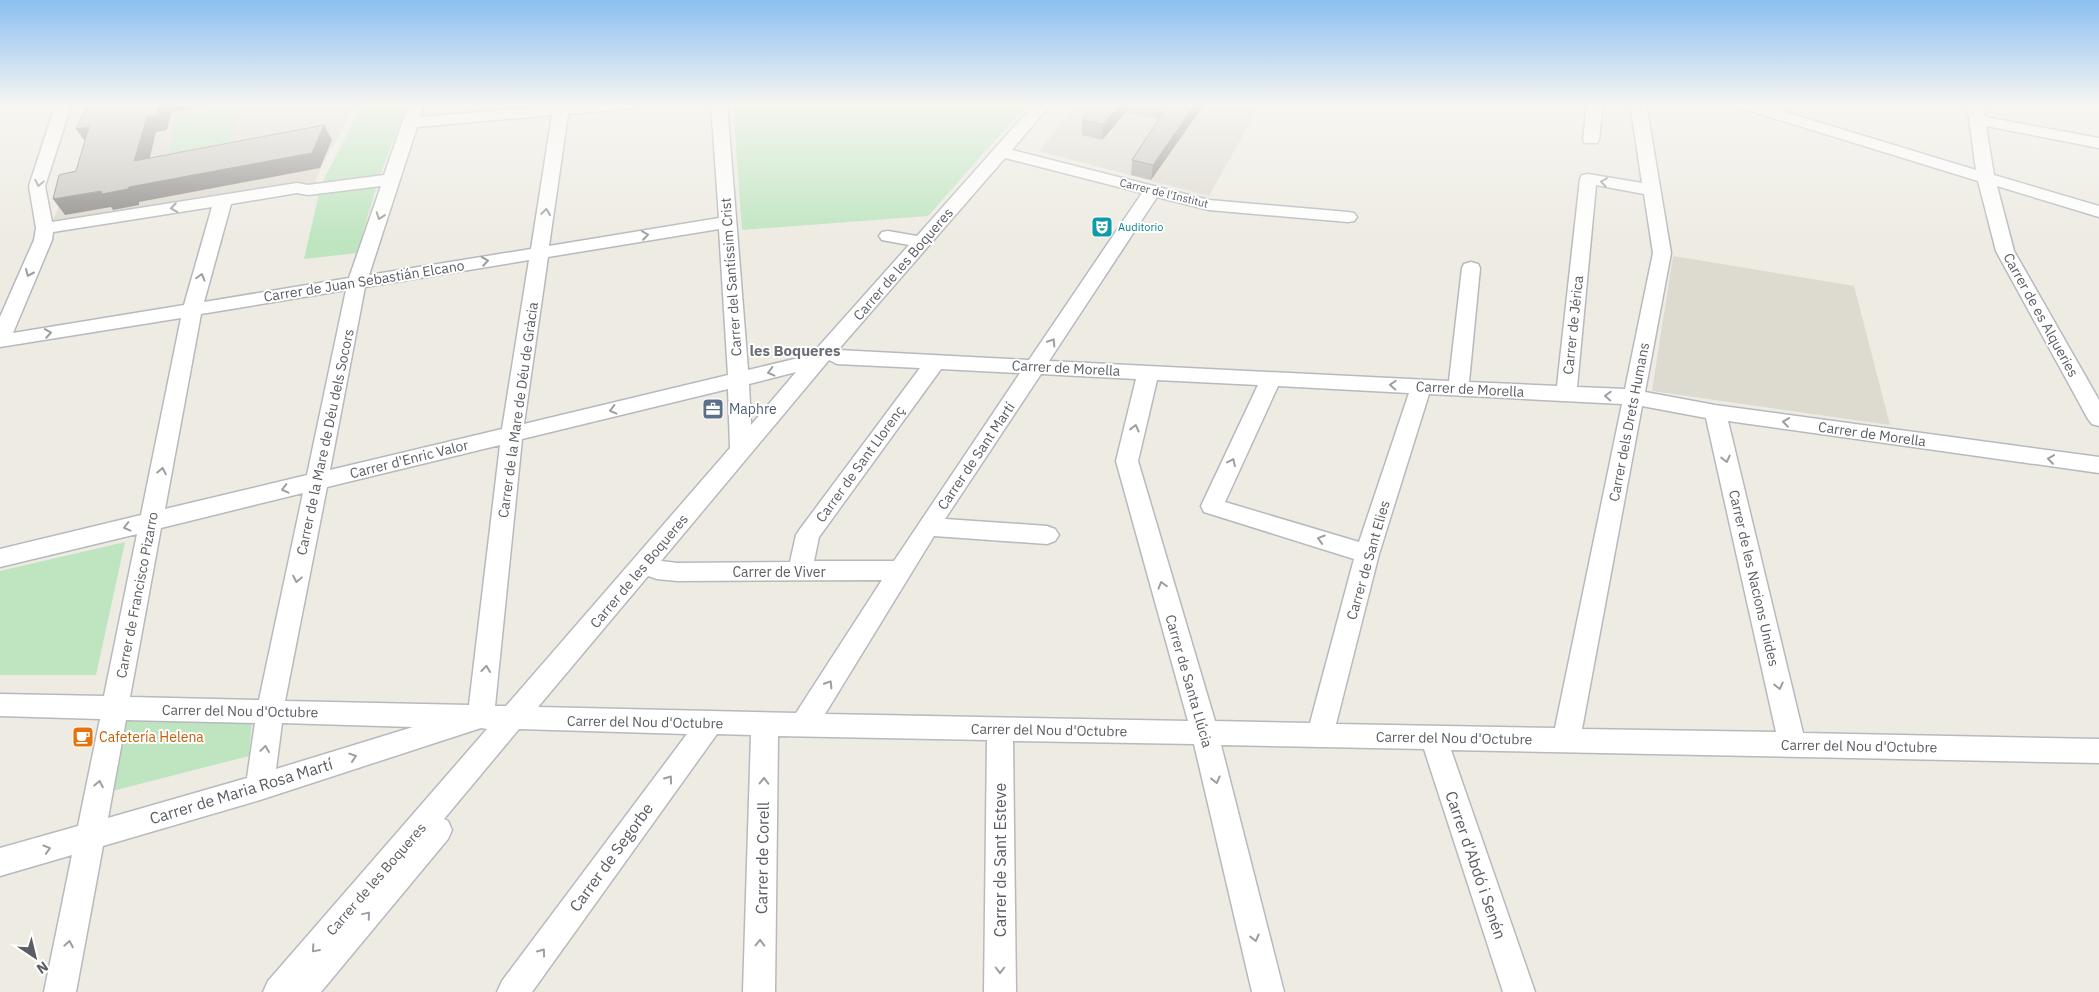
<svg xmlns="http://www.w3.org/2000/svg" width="2099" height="992" font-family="'IBM Plex Sans',sans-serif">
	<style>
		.education { fill: #dddad0 }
		.green { fill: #bee5c0 }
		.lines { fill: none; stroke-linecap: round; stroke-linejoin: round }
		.minor-casing { stroke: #b7b9be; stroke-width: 3 }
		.minor { fill: #fff; fill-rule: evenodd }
		.wall { fill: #aca9a4 }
		.shaded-wall { fill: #8c8a86 }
		.building { fill: #c8c5bf; stroke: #8c8a86 }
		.oneway { stroke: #9c9ea1 }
		.labels { text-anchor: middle; stroke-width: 4; stroke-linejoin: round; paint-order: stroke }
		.far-street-label { font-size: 11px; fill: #5a5d63; stroke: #fff }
		.far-culture-label { font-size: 11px; fill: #0d838f; stroke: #fff; text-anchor: start }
		.street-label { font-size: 14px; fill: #5a5d63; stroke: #fff }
		.service-label { font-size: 14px; fill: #4e5e75; stroke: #fff; text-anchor: start }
		.food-label { font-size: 14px; fill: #c56008; stroke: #fff; text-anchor: start }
		.neighbourhood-label { font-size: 15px; font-weight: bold; fill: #6b6f75; stroke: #fff }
		.near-street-label { font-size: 16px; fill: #5a5d63; stroke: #fff }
	</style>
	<rect width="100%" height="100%" fill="#edebe2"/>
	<!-- education -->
	<g class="education">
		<path d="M 102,103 L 358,103 L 322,165 L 312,190 L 48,231 L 97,122 Z"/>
		<path d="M 1078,103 L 1261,103 L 1209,196 L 1039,151 Z"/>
		<path d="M 1673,256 L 1854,286 L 1890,425 L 1652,391 Z"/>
	</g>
	<!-- green -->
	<g class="green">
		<path d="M 363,103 L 407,103 L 378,181 L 357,253 L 304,259 L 321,185 Z"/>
		<path d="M 733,103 L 1028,103 L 928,216 L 742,230 Z"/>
		<path d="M 237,106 L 230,157 L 167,168 L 175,116 Z"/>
		<path d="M 125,542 L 96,675 L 0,675 L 0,571 Z"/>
		<path d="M 126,716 L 252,722 L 249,756 L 112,791 Z"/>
	</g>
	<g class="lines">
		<!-- minor casing -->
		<g class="minor-casing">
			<g id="minor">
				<path d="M 56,103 L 72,103 L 45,186 L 52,222 L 297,183 L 308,185 L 384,175 L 409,103 L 425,103 L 420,117 L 554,106 L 554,103 L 643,103 L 640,106 L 635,108 L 568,114 L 549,246 L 719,218 L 711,103 L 727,103 L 748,370 L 811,355 L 909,245 L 882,240 L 879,236 L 882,232 L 888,231 L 917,236 L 1035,103 L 1052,103 L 1012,150 L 1209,200 L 1348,212 L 1354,213 L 1357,217 L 1354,221 L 1348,222 L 1209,210 L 1157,197 L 1049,361 L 1449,381 L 1462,268 L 1464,264 L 1471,262 L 1478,264 L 1480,268 L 1469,382 L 1557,386 L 1580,179 L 1582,175 L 1588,174 L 1642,183 L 1630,103 L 1646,103 L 1671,253 L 1645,392 L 1715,405 L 2099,457 L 2099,473 L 1728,421 L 1803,733 L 2099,739 L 2099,763 L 1451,750 L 1535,992 L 1503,992 L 1424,749 L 1221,745 L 1284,992 L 1252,992 L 1194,744 L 1013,741 L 1016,992 L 984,992 L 987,740 L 778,736 L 775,992 L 743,992 L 751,735 L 717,734 L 532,992 L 497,992 L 502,981 L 687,734 L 519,729 L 444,819 L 448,821 L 452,830 L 448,839 L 321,992 L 263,992 L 268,981 L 487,729 L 481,728 L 260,800 L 103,846 L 76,992 L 44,992 L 72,855 L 0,876 L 0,848 L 78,826 L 100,719 L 0,716 L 0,694 L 104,696 L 137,534 L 0,567 L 0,549 L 141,515 L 181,318 L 0,347 L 0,317 L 34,240 L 36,228 L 29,186 ZM 552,115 L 531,249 L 369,275 L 417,127 ZM 1005,158 L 1142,193 L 1029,360 L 838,350 ZM 1596,185 L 1644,194 L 1653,253 L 1625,389 L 1577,387 ZM 381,186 L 349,278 L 204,302 L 231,204 L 297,193 L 308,195 ZM 212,207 L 184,305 L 13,333 L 52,240 L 53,232 ZM 719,229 L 728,375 L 524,424 L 548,257 ZM 529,260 L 502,429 L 330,470 L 365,287 ZM 346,290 L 307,475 L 165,509 L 201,314 ZM 829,360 L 837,364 L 920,368 L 800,529 L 796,535 L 790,562 L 677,563 L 661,561 ZM 941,369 L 1020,373 L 894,561 L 814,561 L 819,537 ZM 796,372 L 751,425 L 749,384 ZM 1041,374 L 1136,379 L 1116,461 L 1188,721 L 825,714 L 934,536 L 1047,544 L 1055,541 L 1059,535 L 1055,529 L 1047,526 L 945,519 ZM 1157,380 L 1258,385 L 1201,506 L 1204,512 L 1354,559 L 1310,723 L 1215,721 L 1138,461 ZM 1278,386 L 1409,393 L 1359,542 L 1225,502 ZM 728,389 L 730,448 L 506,706 L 495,706 L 522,439 ZM 1429,394 L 1622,404 L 1555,728 L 1336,724 L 1379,554 ZM 1642,406 L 1706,418 L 1776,732 L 1582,729 ZM 500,445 L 469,705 L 285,701 L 327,487 ZM 303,493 L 259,700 L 130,697 L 161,528 ZM 648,576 L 657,579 L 677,581 L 882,580 L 796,713 L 538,707 ZM 126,720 L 255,723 L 247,778 L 108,818 ZM 282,723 L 413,727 L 276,769 Z"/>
				<path d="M 1587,103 L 1603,103 L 1599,140 L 1597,143 L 1585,143 L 1583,140 Z"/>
				<path d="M 1731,103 L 1756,103 L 1976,170 L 1967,103 L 1983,103 L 1985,117 L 2099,138 L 2099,148 L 1986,126 L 1994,175 L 2099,206 L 2099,217 L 1997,186 L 2014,251 L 2099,400 L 2099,426 L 2092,424 L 2088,419 L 1996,251 L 1978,181 L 1734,106 Z"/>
			</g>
		</g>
		<!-- minor -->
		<use href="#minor" class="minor"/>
	</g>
	<!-- wall -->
	<path class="wall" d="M 1096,103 L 1205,103 L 1151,180 L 1131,175 L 1132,160 L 1159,119 L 1126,112 L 1102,140 L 1082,135 L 1082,120 Z"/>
	<!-- shaded-wall -->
	<g class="shaded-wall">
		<path d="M 160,103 L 222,103 L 171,113 L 167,130 L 156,132 L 145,177 L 134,161 L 147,117 Z"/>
		<path d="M 1011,103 L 1016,103 L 1011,109 Z"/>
		<path d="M 1122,103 L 1127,103 L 1126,112 L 1102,140 L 1103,124 Z"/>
		<path d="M 1196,103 L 1205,103 L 1151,180 L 1153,165 Z"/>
		<path d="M 324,125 L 332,140 L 320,168 L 139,202 L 139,205 L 113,210 L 111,207 L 65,215 L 53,199 L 129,187 Z"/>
		<path d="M 89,127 L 87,144 L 76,129 Z"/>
	</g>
	<!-- building -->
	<g class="building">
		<path d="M 96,103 L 160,103 L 157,115 L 147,117 L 134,161 L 324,125 L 312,153 L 129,187 L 128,189 L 102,194 L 101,191 L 53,199 L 59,175 L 76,171 L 89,127 L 76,129 L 87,107 L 95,105 Z"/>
		<path d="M 1096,103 L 1122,103 L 1103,124 L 1082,120 Z"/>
		<path d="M 1159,103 L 1196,103 L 1153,165 L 1132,160 L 1168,105 Z"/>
	</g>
	<!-- one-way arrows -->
	<defs><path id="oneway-chevron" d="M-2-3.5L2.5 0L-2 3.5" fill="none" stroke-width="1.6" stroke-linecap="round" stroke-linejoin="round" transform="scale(1.25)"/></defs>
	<g class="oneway">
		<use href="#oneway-chevron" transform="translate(1604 182) rotate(-171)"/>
		<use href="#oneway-chevron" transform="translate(39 183) rotate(101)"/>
		<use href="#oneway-chevron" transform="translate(174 208) rotate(171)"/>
		<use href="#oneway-chevron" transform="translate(546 212) rotate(-82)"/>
		<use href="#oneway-chevron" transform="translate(380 216) rotate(109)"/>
		<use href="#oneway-chevron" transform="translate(645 235) rotate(-9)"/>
		<use href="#oneway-chevron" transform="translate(485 261) rotate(-9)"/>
		<use href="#oneway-chevron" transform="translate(29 273) rotate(114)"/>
		<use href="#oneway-chevron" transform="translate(201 277) rotate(-74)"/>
		<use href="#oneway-chevron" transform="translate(48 333) rotate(-9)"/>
		<use href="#oneway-chevron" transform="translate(1052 342) rotate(-57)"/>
		<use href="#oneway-chevron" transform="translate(771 372) rotate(166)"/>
		<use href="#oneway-chevron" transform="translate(1393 385) rotate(-177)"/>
		<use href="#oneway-chevron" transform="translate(1608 396) rotate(-177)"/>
		<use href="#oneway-chevron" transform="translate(613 410) rotate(166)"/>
		<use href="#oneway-chevron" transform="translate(1786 422) rotate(-172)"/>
		<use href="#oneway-chevron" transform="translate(1135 428) rotate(-76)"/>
		<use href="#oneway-chevron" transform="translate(1726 459) rotate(77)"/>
		<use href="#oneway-chevron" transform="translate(2051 459) rotate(-172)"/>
		<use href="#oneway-chevron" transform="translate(1232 462) rotate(-65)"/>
		<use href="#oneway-chevron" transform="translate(162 471) rotate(-79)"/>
		<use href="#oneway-chevron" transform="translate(285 489) rotate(166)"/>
		<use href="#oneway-chevron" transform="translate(127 527) rotate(166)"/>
		<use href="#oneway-chevron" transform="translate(1321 539) rotate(-163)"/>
		<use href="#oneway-chevron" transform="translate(297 579) rotate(101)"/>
		<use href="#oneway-chevron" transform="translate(1162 585) rotate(-106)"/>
		<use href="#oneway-chevron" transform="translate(486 669) rotate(-84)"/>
		<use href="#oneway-chevron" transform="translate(829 684) rotate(-58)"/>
		<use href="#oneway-chevron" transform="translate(1779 686) rotate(77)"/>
		<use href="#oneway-chevron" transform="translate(265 749) rotate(-82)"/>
		<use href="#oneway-chevron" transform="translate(353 757) rotate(-18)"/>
		<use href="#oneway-chevron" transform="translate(669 779) rotate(-54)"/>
		<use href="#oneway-chevron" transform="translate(1216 780) rotate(76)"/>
		<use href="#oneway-chevron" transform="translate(764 781) rotate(-89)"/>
		<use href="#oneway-chevron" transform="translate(99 784) rotate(-79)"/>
		<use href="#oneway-chevron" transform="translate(47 849) rotate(-16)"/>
		<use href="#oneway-chevron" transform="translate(367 915) rotate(-50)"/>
		<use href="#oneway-chevron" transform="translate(1255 938) rotate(76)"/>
		<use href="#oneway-chevron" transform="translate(760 943) rotate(-89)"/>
		<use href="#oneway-chevron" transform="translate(69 944) rotate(-80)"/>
		<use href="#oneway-chevron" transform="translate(315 949) rotate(131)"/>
		<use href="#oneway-chevron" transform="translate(542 952) rotate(-54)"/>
		<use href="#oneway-chevron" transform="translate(1000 970) rotate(90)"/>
	</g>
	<!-- sky -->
	<linearGradient id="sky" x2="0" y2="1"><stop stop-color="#8bbff1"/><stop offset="0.43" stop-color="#f7f6f2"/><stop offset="1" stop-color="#f7f6f2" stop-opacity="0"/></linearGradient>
	<rect width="2099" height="242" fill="url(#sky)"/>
	<!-- icons -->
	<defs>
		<g id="theatre-square" transform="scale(1.125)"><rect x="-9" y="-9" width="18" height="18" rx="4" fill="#0f9aa8" stroke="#fff"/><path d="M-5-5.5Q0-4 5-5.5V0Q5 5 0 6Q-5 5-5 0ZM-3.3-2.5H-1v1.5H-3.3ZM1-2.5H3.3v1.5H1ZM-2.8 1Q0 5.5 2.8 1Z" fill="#fff"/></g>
		<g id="office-square" transform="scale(1.125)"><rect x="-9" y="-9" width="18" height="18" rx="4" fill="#5c6f8a" stroke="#fff"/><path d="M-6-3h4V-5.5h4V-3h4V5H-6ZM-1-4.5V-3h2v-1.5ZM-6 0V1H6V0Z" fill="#fff"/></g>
		<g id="cafe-square" transform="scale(1.125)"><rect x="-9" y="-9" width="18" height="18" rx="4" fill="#e8710a" stroke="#fff"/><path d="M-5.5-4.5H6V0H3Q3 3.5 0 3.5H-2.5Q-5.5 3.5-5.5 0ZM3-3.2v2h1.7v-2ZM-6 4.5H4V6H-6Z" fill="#fff"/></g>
	</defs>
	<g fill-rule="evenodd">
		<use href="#theatre-square" x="1102" y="227"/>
		<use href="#office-square" x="713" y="409"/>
		<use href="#cafe-square" x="83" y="737"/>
	</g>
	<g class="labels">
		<!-- far-street labels -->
		<g class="far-street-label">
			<text transform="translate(1164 193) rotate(14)" y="4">Carrer de l'Institut</text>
		</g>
		<!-- far-culture labels -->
		<g class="far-culture-label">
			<text x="1118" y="231">Auditorio</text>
		</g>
		<!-- street labels -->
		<g class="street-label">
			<text transform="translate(903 264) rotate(-49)" y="5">Carrer de les Boqueres</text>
			<text transform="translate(731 277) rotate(-94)" y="5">Carrer del Santíssim Crist</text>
			<text transform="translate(364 281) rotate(-9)" y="5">Carrer de Juan Sebastián Elcano</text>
			<text transform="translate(2041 315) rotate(61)" y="5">Carrer de es Alqueries</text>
			<text transform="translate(1573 325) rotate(-84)" y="5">Carrer de Jérica</text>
			<text transform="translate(1066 368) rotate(3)" y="5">Carrer de Morella</text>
			<text transform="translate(1470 389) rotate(3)" y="5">Carrer de Morella</text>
			<text transform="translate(518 410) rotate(-82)" y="5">Carrer de la Mare de Déu de Gràcia</text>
			<text transform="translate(1629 422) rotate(-79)" y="5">Carrer dels Drets Humans</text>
			<text transform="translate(1872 434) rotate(8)" y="5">Carrer de Morella</text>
			<text transform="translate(325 442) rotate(-78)" y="5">Carrer de la Mare de Déu dels Socors</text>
			<text transform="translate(976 456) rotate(-56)" y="5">Carrer de Sant Martí</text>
			<text transform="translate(409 459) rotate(-14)" y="5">Carrer d'Enric Valor</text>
			<text transform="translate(860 464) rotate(-54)" y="5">Carrer de Sant Llorenç</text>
			<text transform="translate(1368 560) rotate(-74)" y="5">Carrer de Sant Elies</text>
			<text transform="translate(639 571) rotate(-50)" y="5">Carrer de les Boqueres</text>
			<text x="779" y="577">Carrer de Viver</text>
			<text transform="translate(1754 578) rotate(77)" y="5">Carrer de les Nacions Unides</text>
			<text transform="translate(137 595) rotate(-79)" y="5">Carrer de Francisco Pizarro</text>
			<text transform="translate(1189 681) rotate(74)" y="5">Carrer de Santa Llúcia</text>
			<text transform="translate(240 711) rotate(1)" y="5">Carrer del Nou d'Octubre</text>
			<text transform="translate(645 722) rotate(1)" y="5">Carrer del Nou d'Octubre</text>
			<text transform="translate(1049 730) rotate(1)" y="5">Carrer del Nou d'Octubre</text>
			<text transform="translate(1454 738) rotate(1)" y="5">Carrer del Nou d'Octubre</text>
			<text transform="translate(1859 746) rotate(1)" y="5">Carrer del Nou d'Octubre</text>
			<text transform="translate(376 879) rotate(-49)" y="5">Carrer de les Boqueres</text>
		</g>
		<!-- service labels -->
		<g class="service-label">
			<text x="729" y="414">Maphre</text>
		</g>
		<!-- food labels -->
		<g class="food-label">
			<text x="99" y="742">Cafetería Helena</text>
		</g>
		<!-- neighbourhood labels -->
		<g class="neighbourhood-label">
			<text x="795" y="356">les Boqueres</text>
		</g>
		<!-- near-street labels -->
		<g class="near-street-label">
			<text transform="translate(241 791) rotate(-17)" y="6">Carrer de Maria Rosa Martí</text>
			<text transform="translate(611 857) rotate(-54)" y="6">Carrer de Segorbe</text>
			<text transform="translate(762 858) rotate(-89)" y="6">Carrer de Corell</text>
			<text transform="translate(1000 860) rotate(-90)" y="6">Carrer de Sant Esteve</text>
			<text transform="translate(1476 865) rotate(71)" y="6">Carrer d'Abdó i Senén</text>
		</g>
	</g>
	<!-- north arrow -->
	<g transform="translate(35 957) rotate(145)" stroke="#ffffff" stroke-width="4" paint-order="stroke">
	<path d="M0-4L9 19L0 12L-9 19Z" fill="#5a5d63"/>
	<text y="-8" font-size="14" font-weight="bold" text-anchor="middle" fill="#5a5d63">N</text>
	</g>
</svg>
